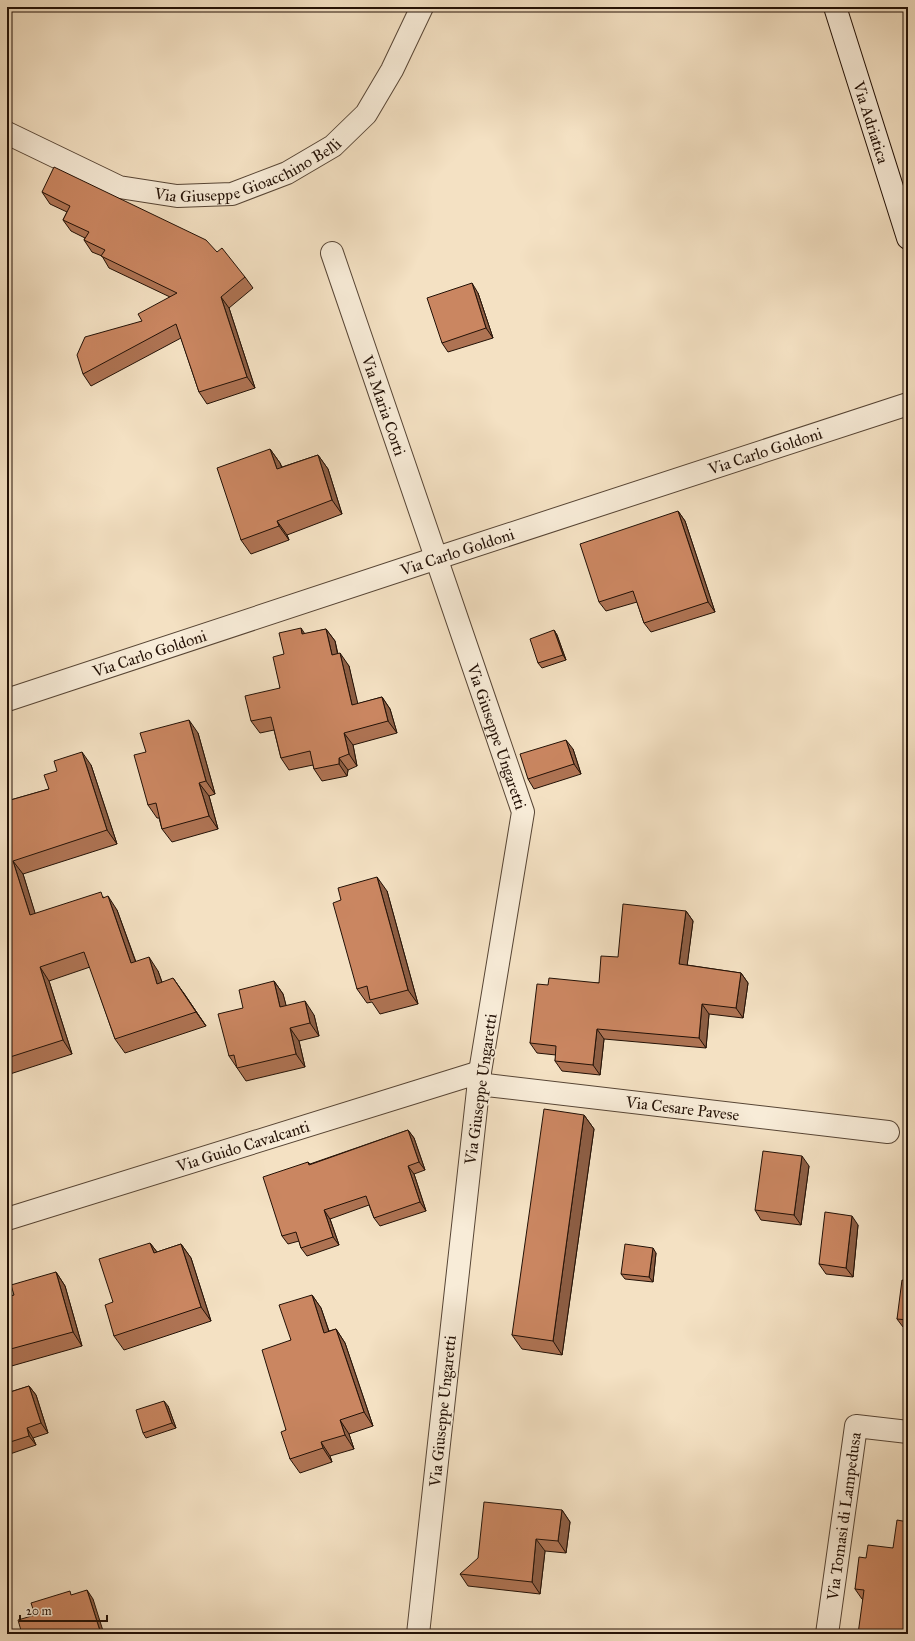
<svg xmlns="http://www.w3.org/2000/svg" width="915" height="1641" font-family="'IM FELL Great Primer',serif">
	<style>
		.lines { fill: none; stroke-linecap: round; stroke-linejoin: round }
		.street-casing { stroke: #574535; stroke-width: 24 }
		.secondary-casing { stroke: #231106; stroke-width: 24 }
		.street { stroke: #f8ecd8; stroke-width: 22 }
		.secondary { stroke: #f8ecd8; stroke-width: 22 }
		.wall { fill: #ae7353; stroke: #231106 }
		.shaded-wall { fill: #8d5e44; stroke: #231106 }
		.building { fill: #ca8661; stroke: #231106 }
		.labels { text-anchor: middle; stroke-width: 3.5; stroke-linejoin: round; paint-order: stroke }
		.street-label { font-size: 16px; fill: #231106; stroke: #f8ecd8 }
	</style>
	<rect width="100%" height="100%" fill="#f4e1c3"/>
	<filter id="stains"><feTurbulence type="fractalNoise" baseFrequency=".005" numOctaves="4"/><feColorMatrix values="0 0 0 0 .2 0 0 0 0 .09 0 0 0 0 .02 0 0 0 .5 -.17"/></filter>
	<radialGradient id="worn" r=".72"><stop offset=".6" stop-color="#630" stop-opacity="0"/><stop offset="1" stop-color="#630" stop-opacity=".3"/></radialGradient>
	<g class="lines">
		<!-- street casing -->
		<g class="street-casing">
			<g id="street">
				<path id="s1" d="M 7,133 L 119,187 L 177,196 L 232,194 L 287,173 L 333,146 L 366,114 L 392,70 L 422,7"/>
				<path id="s2" d="M 332,253 L 523,812 L 480,1072 L 418,1634"/>
				<path id="s3" d="M 7,700 L 437,558 L 908,404"/>
				<path id="s4" d="M 478,1084 L 888,1132"/>
				<path id="s5" d="M 7,1219 L 480,1072"/>
				<path id="s6" d="M 827,1634 L 856,1426 L 908,1432"/>
			</g>
		</g>
		<!-- secondary casing -->
		<g class="secondary-casing">
			<g id="secondary">
				<path id="s7" d="M 835,7 L 908,238"/>
			</g>
		</g>
		<!-- street -->
		<use href="#street" class="street"/>
		<!-- secondary -->
		<use href="#secondary" class="secondary"/>
	</g>
	<!-- wall -->
	<g class="wall">
		<path d="M 42,192 L 217,252 L 245,277 L 253,288 L 229,308 L 255,388 L 207,404 L 199,392 L 181,338 L 91,386 L 83,374 L 142,321 L 170,297 L 109,268 L 102,256 L 92,252 L 84,240 L 85,238 L 71,231 L 63,220 L 67,212 L 50,204 Z"/>
		<path d="M 478,293 L 493,338 L 448,352 L 442,343 Z"/>
		<path d="M 270,449 L 280,463 L 282,467 L 318,455 L 328,469 L 342,514 L 287,535 L 289,540 L 251,554 L 241,540 Z"/>
		<path d="M 678,511 L 685,521 L 715,612 L 651,632 L 644,623 L 637,602 L 606,611 L 599,602 Z"/>
		<path d="M 326,629 L 335,641 L 338,654 L 349,666 L 357,704 L 382,697 L 390,709 L 397,733 L 353,745 L 357,766 L 348,770 L 347,776 L 322,781 L 314,769 L 313,765 L 289,770 L 281,758 L 274,730 L 260,733 L 251,721 L 280,688 L 284,654 L 305,634 Z"/>
		<path d="M 554,630 L 557,635 L 566,660 L 542,668 L 538,663 Z"/>
		<path d="M 198,733 L 215,794 L 209,796 L 218,829 L 172,842 L 162,829 L 159,818 L 157,818 L 148,805 L 146,752 Z"/>
		<path d="M 573,749 L 581,774 L 534,789 L 528,779 Z"/>
		<path d="M 91,765 L 117,844 L 23,874 L 35,914 L 104,897 L 117,910 L 136,962 L 158,971 L 162,982 L 183,992 L 206,1026 L 125,1053 L 115,1039 L 90,967 L 49,981 L 72,1054 L 10,1074 L 7,1071 L 7,947 L 11,946 L 8,925 L 7,801 L 49,789 Z"/>
		<path d="M 387,891 L 418,1004 L 380,1014 L 372,1002 L 367,1003 L 357,989 Z"/>
		<path d="M 686,911 L 693,921 L 687,965 L 741,973 L 748,983 L 743,1018 L 709,1014 L 706,1048 L 604,1039 L 600,1075 L 562,1071 L 555,1061 L 556,1055 L 537,1053 L 530,1043 L 548,985 L 599,983 L 618,957 Z"/>
		<path d="M 274,981 L 283,994 L 286,1006 L 314,1015 L 319,1036 L 299,1041 L 305,1067 L 246,1081 L 229,1056 L 243,1008 Z"/>
		<path d="M 584,1115 L 594,1129 L 562,1355 L 522,1349 L 512,1335 Z"/>
		<path d="M 408,1130 L 414,1138 L 425,1170 L 414,1174 L 426,1211 L 380,1226 L 374,1218 L 369,1205 L 330,1219 L 339,1245 L 307,1256 L 301,1248 L 299,1241 L 288,1244 L 282,1236 L 308,1162 L 310,1164 Z"/>
		<path d="M 809,1166 L 801,1225 L 761,1220 L 755,1210 Z"/>
		<path d="M 858,1225 L 853,1277 L 826,1274 L 819,1264 Z"/>
		<path d="M 150,1243 L 157,1252 L 181,1244 L 191,1258 L 211,1321 L 124,1350 L 114,1336 L 113,1302 Z"/>
		<path d="M 656,1253 L 653,1282 L 625,1279 L 621,1274 Z"/>
		<path d="M 56,1272 L 65,1286 L 82,1346 L 8,1367 L 7,1365 L 7,1297 L 14,1295 Z"/>
		<path d="M 908,1281 L 908,1328 L 903,1327 L 897,1319 Z"/>
		<path d="M 312,1295 L 321,1308 L 329,1331 L 336,1329 L 345,1343 L 373,1426 L 349,1434 L 354,1449 L 330,1456 L 332,1462 L 300,1473 L 290,1459 L 286,1430 L 291,1340 Z"/>
		<path d="M 29,1386 L 36,1395 L 48,1433 L 33,1438 L 36,1445 L 7,1455 L 7,1393 Z"/>
		<path d="M 168,1406 L 176,1428 L 146,1438 L 143,1433 Z"/>
		<path d="M 562,1510 L 570,1522 L 566,1553 L 545,1551 L 540,1594 L 468,1586 L 460,1574 Z"/>
		<path d="M 893,1548 L 908,1634 L 862,1599 L 855,1589 L 866,1558 Z"/>
	</g>
	<!-- shaded-wall -->
	<g class="shaded-wall">
		<path d="M 472,283 L 478,293 L 493,338 L 486,328 Z"/>
		<path d="M 221,297 L 229,308 L 255,388 L 247,377 Z"/>
		<path d="M 270,449 L 280,463 L 287,483 L 277,469 Z"/>
		<path d="M 318,455 L 328,469 L 342,514 L 332,500 Z"/>
		<path d="M 678,511 L 685,521 L 715,612 L 708,602 Z"/>
		<path d="M 277,521 L 287,535 L 289,540 L 279,526 Z"/>
		<path d="M 301,628 L 309,640 L 302,634 Z"/>
		<path d="M 326,629 L 335,641 L 340,667 L 332,655 Z"/>
		<path d="M 554,630 L 557,635 L 566,660 L 563,655 Z"/>
		<path d="M 340,653 L 349,666 L 361,717 L 352,705 Z"/>
		<path d="M 382,697 L 390,709 L 397,733 L 388,721 Z"/>
		<path d="M 189,720 L 198,733 L 215,794 L 206,781 Z"/>
		<path d="M 344,733 L 353,745 L 357,766 L 349,754 Z"/>
		<path d="M 566,740 L 573,749 L 581,774 L 574,764 Z"/>
		<path d="M 82,752 L 91,765 L 117,844 L 107,830 Z"/>
		<path d="M 339,758 L 348,770 L 347,776 L 339,764 Z"/>
		<path d="M 199,783 L 209,796 L 218,829 L 209,816 Z"/>
		<path d="M 13,861 L 23,874 L 40,929 L 30,915 Z"/>
		<path d="M 377,877 L 387,891 L 418,1004 L 408,990 Z"/>
		<path d="M 108,896 L 117,910 L 141,977 L 131,963 Z"/>
		<path d="M 686,911 L 693,921 L 686,974 L 679,964 Z"/>
		<path d="M 149,957 L 158,971 L 167,997 L 157,984 Z"/>
		<path d="M 40,967 L 49,981 L 72,1054 L 63,1040 Z"/>
		<path d="M 741,973 L 748,983 L 743,1018 L 736,1008 Z"/>
		<path d="M 173,978 L 183,992 L 206,1026 L 196,1012 Z"/>
		<path d="M 274,981 L 283,994 L 290,1020 L 280,1007 Z"/>
		<path d="M 305,1001 L 314,1015 L 319,1036 L 310,1023 Z"/>
		<path d="M 702,1004 L 709,1014 L 706,1048 L 699,1038 Z"/>
		<path d="M 290,1028 L 299,1041 L 305,1067 L 296,1054 Z"/>
		<path d="M 597,1029 L 604,1039 L 600,1075 L 593,1065 Z"/>
		<path d="M 584,1115 L 594,1129 L 562,1355 L 553,1341 Z"/>
		<path d="M 408,1130 L 414,1138 L 425,1170 L 419,1162 Z"/>
		<path d="M 802,1156 L 809,1166 L 801,1225 L 794,1215 Z"/>
		<path d="M 408,1166 L 414,1174 L 426,1211 L 420,1202 Z"/>
		<path d="M 324,1210 L 330,1219 L 339,1245 L 333,1237 Z"/>
		<path d="M 852,1216 L 858,1225 L 853,1277 L 846,1268 Z"/>
		<path d="M 150,1243 L 160,1256 L 154,1253 Z"/>
		<path d="M 181,1244 L 191,1258 L 211,1321 L 201,1307 Z"/>
		<path d="M 653,1248 L 656,1253 L 653,1282 L 649,1277 Z"/>
		<path d="M 56,1272 L 65,1286 L 82,1346 L 73,1332 Z"/>
		<path d="M 312,1295 L 321,1308 L 334,1347 L 324,1333 Z"/>
		<path d="M 336,1329 L 345,1343 L 373,1426 L 364,1412 Z"/>
		<path d="M 29,1386 L 36,1395 L 48,1433 L 41,1423 Z"/>
		<path d="M 164,1401 L 168,1406 L 176,1428 L 172,1423 Z"/>
		<path d="M 340,1420 L 349,1434 L 354,1449 L 345,1435 Z"/>
		<path d="M 27,1428 L 33,1438 L 36,1445 L 29,1436 Z"/>
		<path d="M 321,1442 L 330,1456 L 332,1462 L 323,1448 Z"/>
		<path d="M 562,1510 L 570,1522 L 566,1553 L 558,1541 Z"/>
		<path d="M 536,1539 L 545,1551 L 540,1594 L 532,1582 Z"/>
		<path d="M 87,1590 L 93,1599 L 104,1634 L 101,1634 Z"/>
	</g>
	<!-- building -->
	<g class="building">
		<path d="M 54,167 L 206,240 L 217,252 L 222,248 L 245,277 L 221,297 L 247,377 L 199,392 L 176,324 L 83,374 L 77,355 L 85,337 L 142,321 L 138,314 L 177,293 L 101,256 L 105,250 L 84,240 L 89,232 L 63,220 L 70,206 L 42,192 Z"/>
		<path d="M 472,283 L 486,328 L 442,343 L 427,298 Z"/>
		<path d="M 270,449 L 277,469 L 318,455 L 332,500 L 277,521 L 279,526 L 241,540 L 217,468 Z"/>
		<path d="M 678,511 L 708,602 L 644,623 L 633,591 L 599,602 L 580,544 Z"/>
		<path d="M 301,628 L 302,634 L 326,629 L 332,655 L 340,653 L 352,705 L 382,697 L 388,721 L 344,733 L 349,754 L 339,758 L 339,764 L 314,769 L 310,751 L 281,758 L 271,717 L 251,721 L 245,696 L 280,688 L 273,657 L 284,654 L 279,633 Z"/>
		<path d="M 554,630 L 563,655 L 538,663 L 530,639 Z"/>
		<path d="M 189,720 L 206,781 L 199,783 L 209,816 L 162,829 L 156,803 L 148,805 L 134,755 L 146,752 L 140,733 Z"/>
		<path d="M 566,740 L 574,764 L 528,779 L 520,754 Z"/>
		<path d="M 82,752 L 107,830 L 13,861 L 30,915 L 101,892 L 103,898 L 108,896 L 131,963 L 149,957 L 157,984 L 173,978 L 196,1012 L 115,1039 L 84,952 L 40,967 L 63,1040 L 7,1058 L 7,947 L 11,946 L 7,933 L 7,925 L 8,925 L 7,923 L 7,801 L 49,789 L 44,775 L 57,771 L 54,761 Z"/>
		<path d="M 377,877 L 408,990 L 370,1000 L 367,986 L 357,989 L 333,903 L 341,900 L 338,888 Z"/>
		<path d="M 623,904 L 686,911 L 679,964 L 741,973 L 736,1008 L 702,1004 L 699,1038 L 597,1029 L 593,1065 L 555,1061 L 556,1046 L 530,1043 L 537,984 L 548,985 L 549,978 L 599,983 L 601,956 L 618,957 Z"/>
		<path d="M 274,981 L 280,1007 L 305,1001 L 310,1023 L 290,1028 L 296,1054 L 237,1068 L 234,1055 L 229,1056 L 218,1014 L 243,1008 L 239,990 Z"/>
		<path d="M 544,1109 L 584,1115 L 553,1341 L 512,1335 Z"/>
		<path d="M 408,1130 L 419,1162 L 408,1166 L 420,1202 L 374,1218 L 366,1196 L 324,1210 L 333,1237 L 301,1248 L 296,1232 L 282,1236 L 263,1177 L 308,1162 L 309,1165 Z"/>
		<path d="M 763,1151 L 802,1156 L 794,1215 L 755,1210 Z"/>
		<path d="M 825,1212 L 852,1216 L 846,1268 L 819,1264 Z"/>
		<path d="M 150,1243 L 154,1253 L 181,1244 L 201,1307 L 114,1336 L 105,1305 L 113,1302 L 99,1259 Z"/>
		<path d="M 625,1244 L 653,1248 L 649,1277 L 621,1274 Z"/>
		<path d="M 56,1272 L 73,1332 L 7,1350 L 7,1297 L 14,1295 L 11,1285 Z"/>
		<path d="M 902,1280 L 908,1281 L 908,1320 L 897,1319 Z"/>
		<path d="M 312,1295 L 324,1333 L 336,1329 L 364,1412 L 340,1420 L 345,1435 L 321,1442 L 323,1448 L 290,1459 L 281,1432 L 286,1430 L 262,1350 L 291,1340 L 279,1305 Z"/>
		<path d="M 29,1386 L 41,1423 L 27,1428 L 29,1436 L 7,1443 L 7,1393 Z"/>
		<path d="M 164,1401 L 172,1423 L 143,1433 L 136,1410 Z"/>
		<path d="M 484,1502 L 562,1510 L 558,1541 L 536,1539 L 532,1582 L 460,1574 L 478,1558 Z"/>
		<path d="M 897,1520 L 908,1522 L 908,1634 L 858,1634 L 864,1590 L 855,1589 L 859,1557 L 866,1558 L 868,1545 L 893,1548 Z"/>
		<path d="M 87,1590 L 101,1634 L 22,1634 L 18,1620 L 35,1615 L 31,1603 L 70,1591 L 71,1595 Z"/>
	</g>
	<g class="labels">
		<!-- street labels -->
		<g class="street-label">
			<text dy="6" stroke="none"><textPath href="#s7" startOffset="121">Via Adriatica</textPath></text>
			<text dy="6" stroke="none"><textPath href="#s1" startOffset="259">Via Giuseppe Gioacchino Belli</textPath></text>
			<text dy="6" stroke="none"><textPath href="#s2" startOffset="161">Via Maria Corti</textPath></text>
			<text dy="6" stroke="none"><textPath href="#s3" startOffset="798">Via Carlo Goldoni</textPath></text>
			<text dy="6" stroke="none"><textPath href="#s3" startOffset="474">Via Carlo Goldoni</textPath></text>
			<text dy="6" stroke="none"><textPath href="#s3" startOffset="150">Via Carlo Goldoni</textPath></text>
			<text dy="6" stroke="none"><textPath href="#s2" startOffset="511">Via Giuseppe Ungaretti</textPath></text>
			<text transform="translate(480 1089) rotate(-82)" y="6">Via Giuseppe Ungaretti</text>
			<text dy="6" stroke="none"><textPath href="#s4" startOffset="206">Via Cesare Pavese</textPath></text>
			<text dy="6" stroke="none"><textPath href="#s5" startOffset="247">Via Guido Cavalcanti</textPath></text>
			<text transform="translate(442 1411) rotate(-84)" y="6">Via Giuseppe Ungaretti</text>
			<text dy="6" stroke="none"><textPath href="#s6" startOffset="119">Via Tomasi di Lampedusa</textPath></text>
		</g>
	</g>
	<!-- margin -->
	<rect width="915" height="1641" fill="none" stroke="#f4e1c3" stroke-width="24"/>
	<rect x="8" y="8" width="899" height="1625" fill="none" stroke="#231106" stroke-width="2"/>
	<rect x="12" y="12" width="891" height="1617" fill="none" stroke="#231106"/>
	<!-- scale -->
	<path d="M20 1615v6h87v-6" fill="none" stroke="#231106" stroke-width="2"/>
	<text x="26" y="1615" font-size="12" fill="#231106" stroke="#f8ecd8" stroke-width="3" paint-order="stroke">20 m</text>
	<rect width="100%" height="100%" filter="url(#stains)"/>
	<rect width="100%" height="100%" fill="url(#worn)"/>
</svg>
